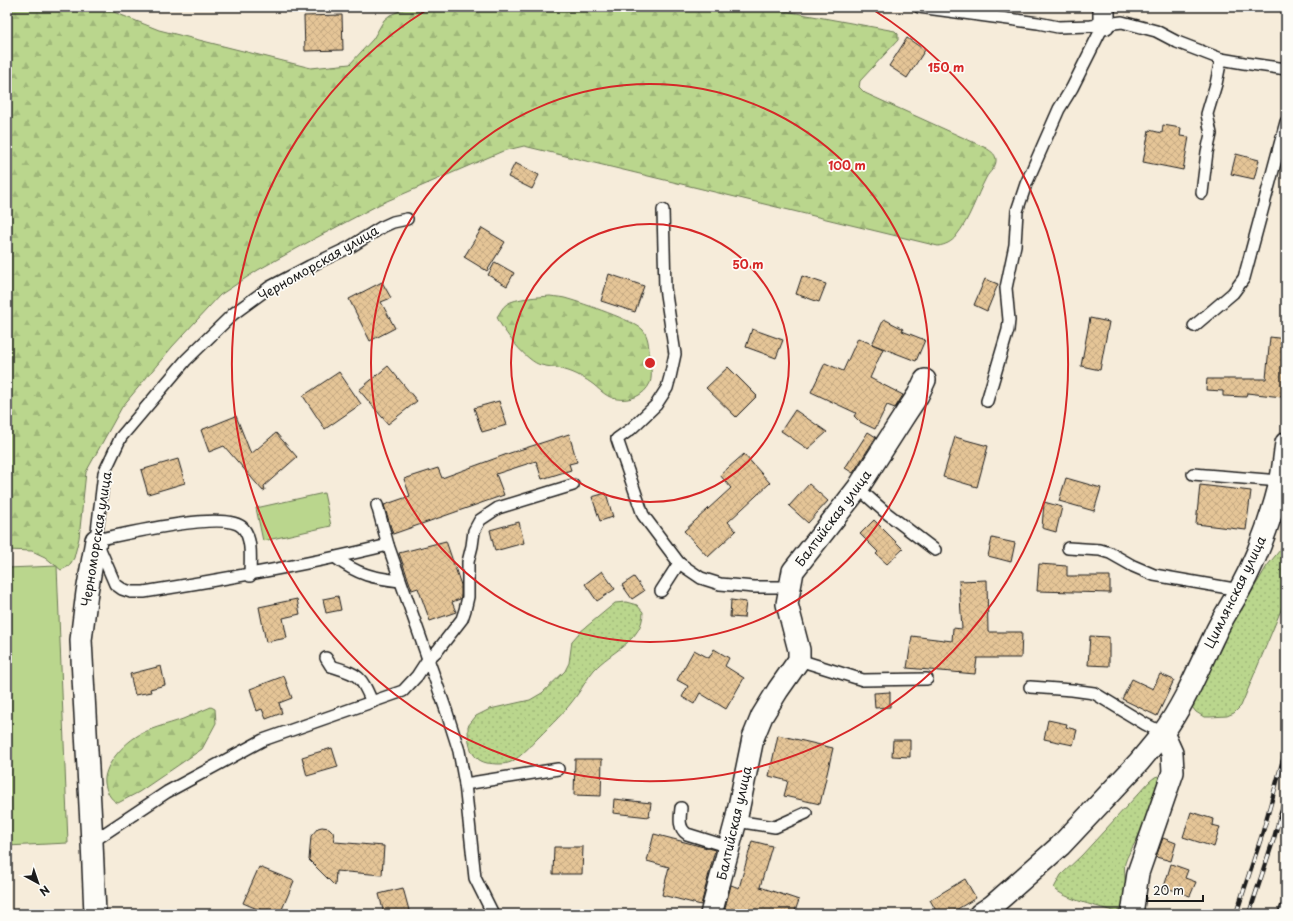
<svg xmlns="http://www.w3.org/2000/svg" width="1293" height="921" font-family="'Playpen Sans',sans-serif">
	<style>
		.green { fill: url(#green-dots); stroke: #6b7954 }
		.forest { fill: url(#forest-firs); stroke: #6b7954 }
		.pitch { fill: #bad68d; stroke: #6b7954 }
		.building { fill: url(#building-cross-hatch); stroke: #1c1c1c }
		.lines { fill: none; stroke-linecap: round; stroke-linejoin: round }
		.lane-casing { stroke: #1c1c1c; stroke-width: 14 }
		.street-casing { stroke: #1c1c1c; stroke-width: 24 }
		.lane { stroke: #fdfcf7; stroke-width: 11 }
		.street { stroke: #fdfcf7; stroke-width: 21 }
		.rail-casing { stroke: #1c1c1c; stroke-width: 4.5 }
		.rail { stroke: #fdfcf7; stroke-width: 3; stroke-dasharray: 9; stroke-linecap: butt }
		.ring { fill: none; stroke: #d62828; stroke-width: 2 }
		.labels { text-anchor: middle; stroke-width: 3.5; stroke-linejoin: round; paint-order: stroke }
		.street-label { font-size: 13px; fill: #1c1c1c; stroke: #fdfcf7 }
		.centre { fill: #d62828; stroke: #fdfcf7; stroke-width: 2 }
		.ring-label { font-size: 12px; text-anchor: middle; font-weight: bold; fill: #d62828; stroke: #fdfcf7; stroke-width: 3.5; stroke-linejoin: round; paint-order: stroke }
	</style>
	<defs>
		<pattern id="green-dots" width="8" height="8" patternUnits="userSpaceOnUse"><rect width="8" height="8" fill="#bad68d"/><path d="M2 2h.1M6 6h.1" fill="none" stroke="#9fb779" stroke-width="1.8" stroke-linecap="round"/></pattern>
		<pattern id="forest-firs" width="22" height="20" patternUnits="userSpaceOnUse"><rect width="22" height="20" fill="#bad68d"/><path d="M5 1l3.5 6h-7zM16 11l3.5 6h-7z" fill="#9fb779"/></pattern>
		<pattern id="building-cross-hatch" width="8" height="8" patternUnits="userSpaceOnUse"><rect width="8" height="8" fill="#e5c597"/><path d="M0 0l8 8M0 8l8-8" fill="none" stroke="#c4a982"/></pattern>
	</defs>
	<rect width="100%" height="100%" fill="#f6ecda"/>
	<filter id="ink" filterUnits="userSpaceOnUse"><feTurbulence type="fractalNoise" baseFrequency=".025" numOctaves="2"/><feDisplacementMap in="SourceGraphic" scale="8" xChannelSelector="R" yChannelSelector="G"/><feConvolveMatrix kernelMatrix="1 2 1 2 8 2 1 2 1" color-interpolation-filters="sRGB"/></filter>
	<g filter="url(#ink)">
		<!-- green -->
		<g class="green">
			<path d="M 1286,545 L 1286,598 L 1241,706 L 1234,713 L 1227,716 L 1210,717 L 1204,717 L 1196,712 L 1192,707 L 1193,697 L 1220,645 L 1267,566 L 1280,550 Z"/>
			<path d="M 626,602 L 637,605 L 643,612 C 643,641 611,651 594,670 C 587,678 583,687 577,695 C 566,711 552,724 538,738 C 530,746 522,756 511,762 C 504,765 494,764 487,763 C 469,759 468,741 468,726 L 476,716 L 490,709 L 530,700 L 542,693 L 565,671 L 569,663 L 572,641 L 580,632 L 615,603 Z"/>
			<path d="M 1158,776 L 1161,778 L 1162,788 C 1153,806 1145,823 1136,841 C 1132,848 1127,856 1125,863 C 1122,878 1134,904 1116,912 C 1101,907 1063,899 1054,888 L 1061,875 L 1082,855 L 1150,781 L 1155,777 Z"/>
		</g>
		<!-- forest -->
		<g class="forest">
			<path d="M 7,7 L 101,7 L 159,30 L 311,68 L 350,64 L 373,39 L 384,20 L 390,15 L 409,7 L 763,7 L 895,31 L 898,34 L 898,40 L 860,81 L 859,87 L 865,93 L 986,148 C 990,151 995,153 996,159 C 997,167 989,172 986,178 C 976,197 970,219 956,236 C 952,242 945,245 938,246 L 524,146 L 503,151 L 380,204 L 314,239 L 258,270 L 220,295 L 172,347 L 122,407 L 86,472 L 79,538 L 74,558 L 69,566 L 61,570 L 45,557 L 32,551 L 7,550 Z"/>
			<path d="M 550,296 C 556,297 563,297 568,299 C 582,303 635,321 643,330 C 648,336 649,346 649,353 C 650,362 653,375 650,383 C 644,396 630,401 617,399 C 608,398 601,391 594,385 C 586,379 576,373 565,370 C 557,367 549,367 541,365 C 527,362 502,330 497,317 C 500,313 502,307 507,304 C 515,298 540,297 550,296 Z"/>
			<path d="M 211,707 L 215,709 L 216,723 L 202,749 L 139,792 L 118,803 C 110,800 106,790 105,783 C 103,767 121,747 134,738 C 148,728 167,725 183,719 C 192,715 202,711 211,707 Z"/>
		</g>
		<!-- pitch -->
		<g class="pitch">
			<path d="M 324,493 L 331,526 L 263,541 L 256,508 Z"/>
			<path d="M 57,566 L 68,843 L 7,846 L 7,568 Z"/>
		</g>
		<!-- building -->
		<g class="building">
			<path d="M 342,15 L 343,50 L 305,51 L 304,16 Z"/>
			<path d="M 907,38 L 925,50 L 907,78 L 889,66 Z"/>
			<path d="M 1163,125 L 1181,128 L 1180,136 L 1189,137 L 1183,170 L 1143,162 L 1149,130 L 1162,133 Z"/>
			<path d="M 1236,154 L 1259,160 L 1254,179 L 1231,174 Z"/>
			<path d="M 515,163 L 539,175 L 532,189 L 508,177 Z"/>
			<path d="M 482,228 L 505,242 L 487,271 L 464,257 Z"/>
			<path d="M 495,262 L 514,273 L 507,286 L 488,275 Z"/>
			<path d="M 609,274 L 644,286 L 635,312 L 601,301 Z"/>
			<path d="M 802,276 L 826,284 L 819,302 L 796,294 Z"/>
			<path d="M 985,279 L 998,284 L 987,311 L 974,305 Z"/>
			<path d="M 382,282 L 391,298 L 381,302 L 395,328 L 370,341 L 349,299 Z"/>
			<path d="M 1090,318 L 1109,322 L 1100,370 L 1081,366 Z"/>
			<path d="M 884,319 L 903,329 L 902,331 L 925,340 L 916,361 L 872,344 Z"/>
			<path d="M 752,329 L 783,340 L 776,358 L 746,347 Z"/>
			<path d="M 1270,337 L 1286,339 L 1286,353 L 1282,397 L 1247,393 L 1246,397 L 1223,396 L 1223,391 L 1206,390 L 1207,379 L 1266,379 Z"/>
			<path d="M 858,338 L 883,349 L 870,378 L 903,395 L 895,408 L 887,405 L 875,429 L 860,422 L 854,416 L 856,413 L 811,392 L 825,363 L 843,371 Z"/>
			<path d="M 388,366 L 417,401 L 388,424 L 359,390 Z"/>
			<path d="M 728,367 L 757,396 L 736,417 L 706,388 Z"/>
			<path d="M 339,372 L 361,404 L 325,429 L 303,396 Z"/>
			<path d="M 499,401 L 507,425 L 482,432 L 474,408 Z"/>
			<path d="M 795,410 L 827,432 L 808,449 L 781,431 Z"/>
			<path d="M 236,416 L 251,454 L 276,433 L 297,457 L 264,486 L 265,490 L 263,491 L 224,446 L 209,452 L 201,430 Z"/>
			<path d="M 868,432 L 876,437 L 853,473 L 845,468 Z"/>
			<path d="M 569,434 L 577,462 L 569,464 L 571,470 L 542,479 L 536,461 L 496,474 L 504,495 L 393,534 L 384,505 L 410,496 L 404,479 L 438,468 L 442,478 L 510,453 Z"/>
			<path d="M 955,437 L 988,446 L 977,487 L 943,477 Z"/>
			<path d="M 744,454 L 770,483 L 728,522 L 736,531 L 708,557 L 684,531 L 731,488 L 720,475 Z"/>
			<path d="M 178,459 L 185,483 L 148,494 L 141,470 Z"/>
			<path d="M 1066,478 L 1101,488 L 1094,511 L 1059,501 Z"/>
			<path d="M 809,484 L 828,501 L 808,523 L 789,506 Z"/>
			<path d="M 1200,485 L 1251,491 L 1246,530 L 1196,524 Z"/>
			<path d="M 606,493 L 613,517 L 600,521 L 592,497 Z"/>
			<path d="M 1044,502 L 1062,507 L 1056,532 L 1042,528 Z"/>
			<path d="M 874,520 L 903,549 L 887,564 L 876,554 L 878,552 L 860,534 Z"/>
			<path d="M 519,522 L 524,543 L 495,551 L 490,530 Z"/>
			<path d="M 992,538 L 1015,543 L 1011,562 L 988,556 Z"/>
			<path d="M 446,541 L 461,585 L 461,596 L 460,599 L 452,602 L 456,612 L 430,621 L 418,588 L 412,590 L 399,553 Z"/>
			<path d="M 1039,564 L 1067,566 L 1067,576 L 1110,576 L 1110,593 L 1037,591 Z"/>
			<path d="M 602,571 L 615,589 L 597,601 L 585,584 Z"/>
			<path d="M 634,577 L 644,591 L 632,599 L 622,585 Z"/>
			<path d="M 987,580 L 988,632 L 1022,632 L 1021,658 L 977,658 L 975,674 L 907,668 L 912,636 L 952,641 L 953,628 L 962,629 L 959,581 Z"/>
			<path d="M 338,596 L 341,610 L 326,613 L 323,599 Z"/>
			<path d="M 297,599 L 300,614 L 283,618 L 287,638 L 266,642 L 259,607 Z"/>
			<path d="M 731,600 L 746,602 L 744,618 L 730,617 Z"/>
			<path d="M 1090,636 L 1109,637 L 1109,666 L 1088,665 Z"/>
			<path d="M 714,649 L 729,658 L 725,666 L 744,678 L 726,709 L 700,693 L 694,704 L 682,697 L 688,686 L 677,680 L 694,650 L 709,658 Z"/>
			<path d="M 161,666 L 165,685 L 150,689 L 151,692 L 135,695 L 130,674 Z"/>
			<path d="M 1160,674 L 1174,680 L 1157,716 L 1122,699 L 1132,679 L 1153,689 Z"/>
			<path d="M 284,676 L 292,698 L 279,703 L 282,713 L 266,719 L 262,709 L 257,711 L 250,689 Z"/>
			<path d="M 890,692 L 890,707 L 875,708 L 874,693 Z"/>
			<path d="M 1048,720 L 1067,724 L 1066,727 L 1077,730 L 1073,745 L 1044,739 Z"/>
			<path d="M 778,735 L 833,748 L 820,804 L 784,796 L 788,781 L 769,776 Z"/>
			<path d="M 893,740 L 910,740 L 910,757 L 892,756 Z"/>
			<path d="M 332,748 L 338,767 L 307,776 L 302,757 Z"/>
			<path d="M 575,759 L 602,759 L 601,796 L 574,795 Z"/>
			<path d="M 614,799 L 651,803 L 649,817 L 613,813 Z"/>
			<path d="M 1191,812 L 1213,819 L 1212,825 L 1220,827 L 1214,847 L 1183,837 Z"/>
			<path d="M 322,827 L 329,828 L 333,832 L 335,842 L 384,846 L 382,875 L 336,871 L 335,886 L 309,860 L 311,836 L 318,828 Z"/>
			<path d="M 654,834 L 715,850 L 701,905 L 662,895 L 669,867 L 647,861 Z"/>
			<path d="M 1163,838 L 1176,843 L 1171,861 L 1156,857 Z"/>
			<path d="M 752,841 L 772,846 L 760,887 L 799,900 L 794,914 L 733,914 L 724,912 L 731,885 L 739,888 Z"/>
			<path d="M 554,847 L 583,847 L 582,874 L 553,874 Z"/>
			<path d="M 1171,864 L 1188,870 L 1185,878 L 1196,882 L 1190,896 L 1164,887 Z"/>
			<path d="M 259,867 L 294,881 L 280,914 L 269,914 L 243,903 Z"/>
			<path d="M 965,879 L 976,898 L 949,914 L 938,914 L 930,900 Z"/>
			<path d="M 403,888 L 410,914 L 384,914 L 379,894 Z"/>
		</g>
		<g class="lines">
			<!-- lane casing -->
			<g class="lane-casing">
				<g id="lane">
					<path d="M 919,7 L 1038,23 L 1058,27 L 1091,26 L 1122,22 L 1156,31 L 1177,42 L 1221,59 L 1244,63 L 1286,69"/>
					<path d="M 1202,193 L 1207,152 L 1211,134 L 1207,114 L 1216,84 L 1221,59"/>
					<path d="M 663,210 L 665,288 L 675,354 L 670,377 L 667,388 L 656,405 L 631,429 L 617,439 L 643,515 L 679,563 L 701,578 L 720,584 L 754,587 L 789,587"/>
					<path d="M 1194,326 L 1233,293 L 1244,278 L 1286,122"/>
					<path d="M 987,401 L 1008,330 L 1009,320 L 1006,288 L 1015,245 L 1017,211 L 1026,184 L 1059,109 L 1072,88 L 1104,24"/>
					<path d="M 1193,474 L 1280,481"/>
					<path d="M 858,488 L 884,511 L 935,550"/>
					<path d="M 377,505 L 388,545 L 447,713 L 459,751 L 465,784 L 475,878 L 493,914"/>
					<path d="M 96,540 C 121,535 227,509 243,528 C 253,539 250,562 250,576"/>
					<path d="M 388,545 C 307,565 226,579 144,592 L 131,592 L 122,589 L 115,584 L 96,540 L 104,473 L 121,437 L 186,360 L 233,314 L 270,287 L 310,266 L 350,247 L 382,227 L 393,222 L 407,219"/>
					<path d="M 1068,548 L 1100,550 L 1110,553 L 1133,566 L 1154,575 L 1240,590"/>
					<path d="M 336,558 C 358,575 374,578 400,581"/>
					<path d="M 661,591 L 679,563"/>
					<path d="M 326,658 L 331,666 C 359,675 360,674 372,702"/>
					<path d="M 799,660 L 863,680 L 927,679"/>
					<path d="M 1030,687 L 1072,690 L 1094,693 L 1145,724 L 1163,733"/>
					<path d="M 465,784 L 558,769"/>
					<path d="M 681,808 C 680,818 678,828 687,834 L 729,847"/>
					<path d="M 736,821 L 775,827 L 806,813"/>
					<path d="M 92,842 L 167,792 L 263,740 L 403,691 L 417,676 L 428,659 L 438,650 L 462,619 L 465,610 L 468,597 L 468,562 L 472,546 L 474,531 L 480,520 L 498,508 L 573,485"/>
					<path d="M 1284,914 L 1286,909"/>
				</g>
			</g>
			<!-- street casing -->
			<g class="street-casing">
				<g id="street">
					<path d="M 1104,24 L 1104,7"/>
					<path d="M 95,914 L 92,842 L 81,640 L 87,592 L 96,540"/>
					<path d="M 711,914 L 736,821 L 753,738 L 762,716 L 778,690 L 799,660 L 799,650 L 787,604 L 793,571 L 858,488 L 906,413 L 918,395 L 925,380"/>
					<path d="M 980,914 L 992,906 L 1060,846 L 1139,762 L 1163,733"/>
					<path d="M 1132,914 L 1138,873 L 1173,772 L 1172,753 L 1163,733 C 1185,703 1198,669 1214,636 C 1221,620 1231,606 1239,591 C 1257,558 1271,519 1280,483 C 1283,470 1284,456 1286,443"/>
				</g>
			</g>
			<!-- lane -->
			<use href="#lane" class="lane"/>
			<!-- street -->
			<use href="#street" class="street"/>
			<!-- rail casing -->
			<g class="rail-casing">
				<g id="rail">
					<path d="M 1236,914 L 1262,835 L 1286,749"/>
					<path d="M 1249,914 L 1274,838 L 1286,795"/>
				</g>
			</g>
			<!-- rail -->
			<use href="#rail" class="rail"/>
		</g>
	</g>
	<!-- distance rings -->
	<g class="ring">
		<circle cx="650" cy="363" r="139"/>
		<circle cx="650" cy="363" r="279"/>
		<path d="M872 9A418 418 0 1 1 428 9"/>
	</g>
	<g class="labels">
		<!-- street labels -->
		<g class="street-label">
			<text transform="translate(318 263) rotate(-30)" y="5">Черноморская улица</text>
			<text transform="translate(833 518) rotate(-53)" y="5">Балтийская улица</text>
			<text transform="translate(96 539) rotate(-81)" y="5">Черноморская улица</text>
			<text transform="translate(1235 592) rotate(-64)" y="5">Цимлянская улица</text>
			<text transform="translate(734 823) rotate(-77)" y="5">Балтийская улица</text>
		</g>
	</g>
	<circle cx="650" cy="363" r="6" class="centre"/>
	<g class="ring-label">
		<text x="946" y="72">150 m</text>
		<text x="847" y="170">100 m</text>
		<text x="748" y="269">50 m</text>
	</g>
	<!-- margin -->
	<rect width="1293" height="921" fill="none" stroke="#fdfcf7" stroke-width="24"/>
	<rect x="12" y="12" width="1269" height="897" fill="none" stroke="#1c1c1c" stroke-width="1.5" filter="url(#ink)"/>
	<!-- north arrow -->
	<g transform="translate(38 883) rotate(140)" stroke="#fdfcf7" stroke-width="3" paint-order="stroke">
	<path d="M0-3L7 15L0 10L-7 15Z" fill="#1c1c1c"/>
	<text y="-6" font-size="11" font-weight="bold" text-anchor="middle" fill="#1c1c1c">N</text>
	</g>
	<!-- scale -->
	<path d="M1147 895v6h56v-6" fill="none" stroke="#1c1c1c" stroke-width="2"/>
	<text x="1153" y="895" font-size="12" fill="#1c1c1c" stroke="#fdfcf7" stroke-width="3" paint-order="stroke">20 m</text>
</svg>
